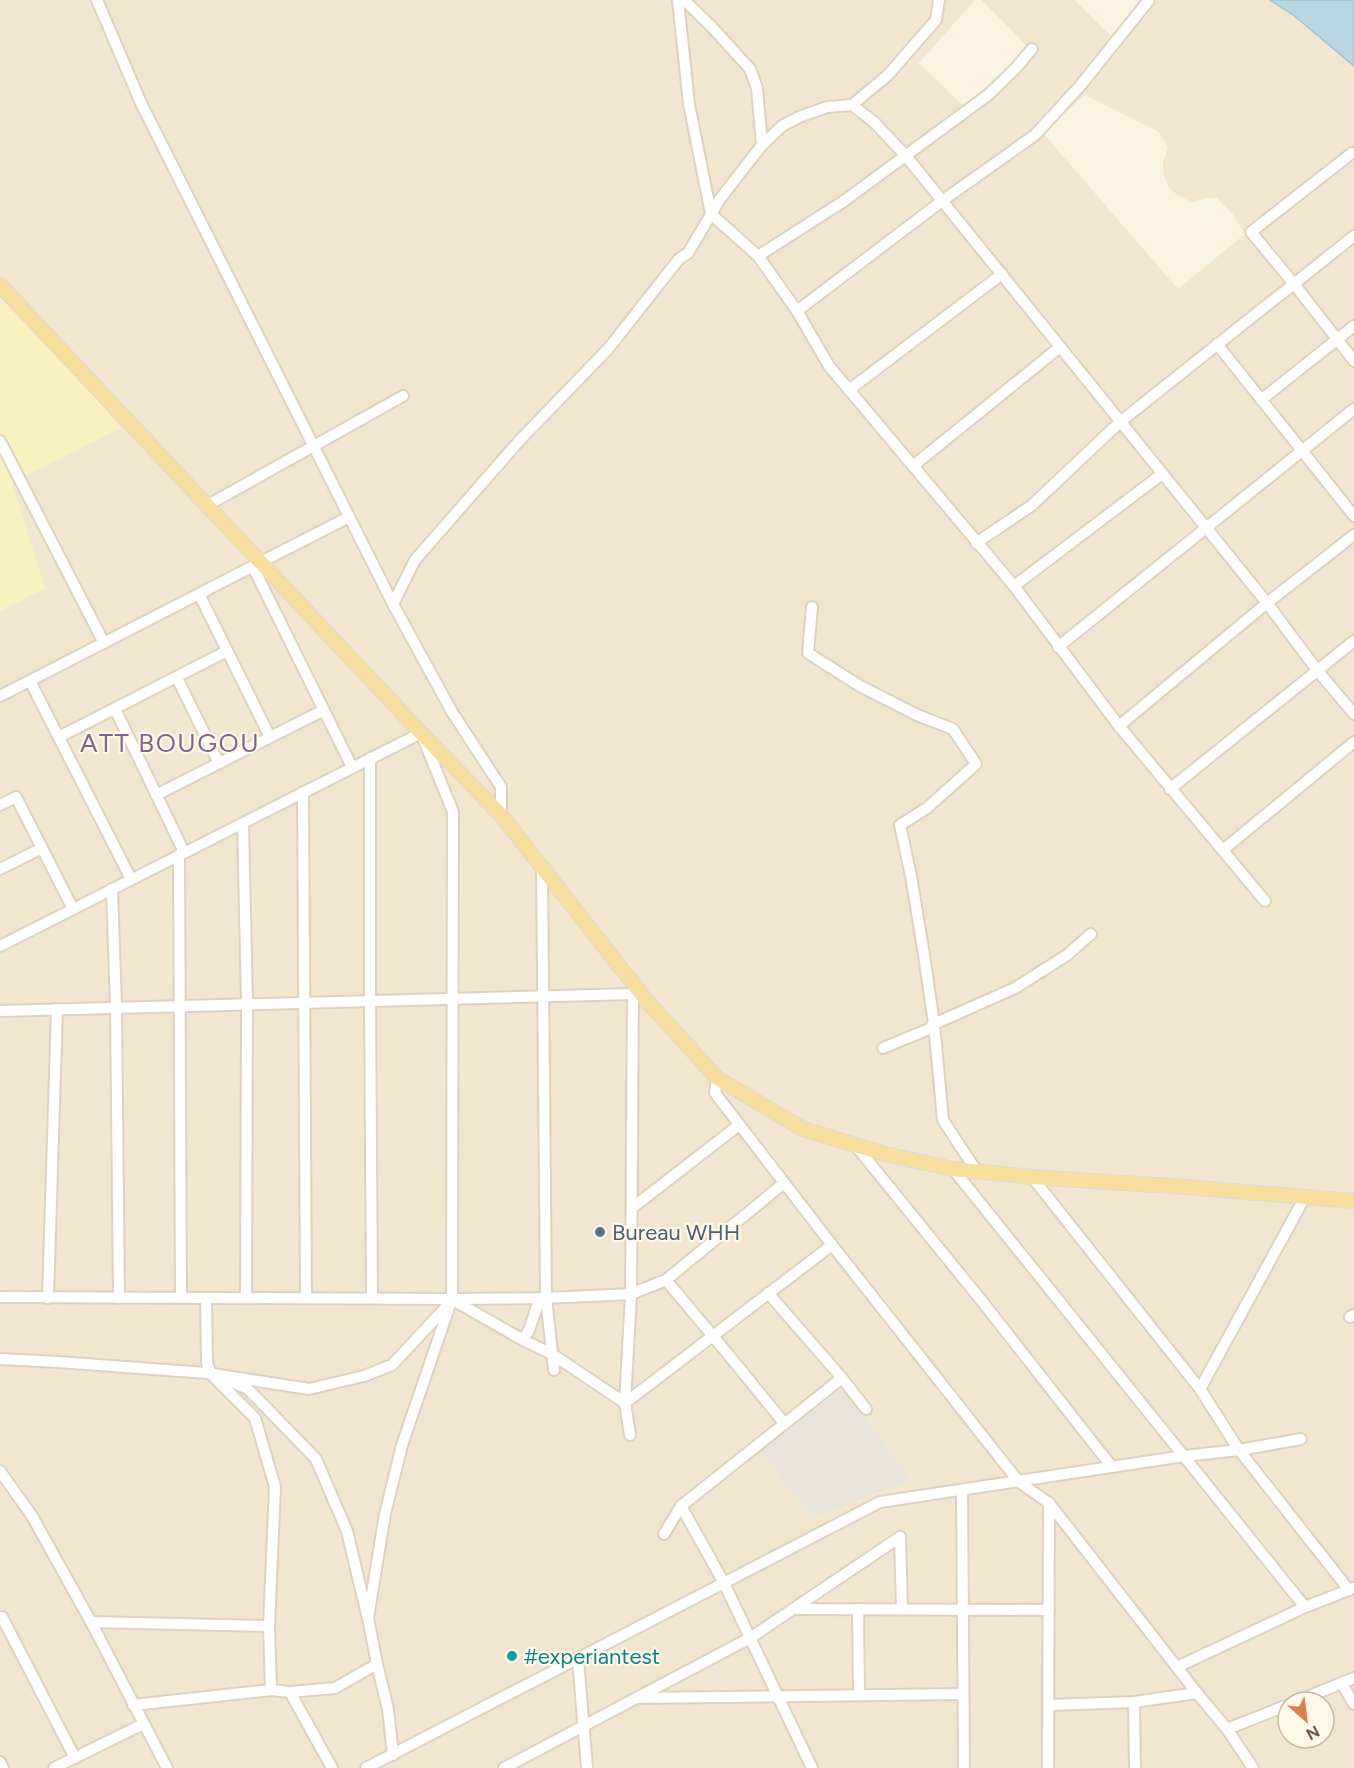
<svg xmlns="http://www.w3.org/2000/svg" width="1354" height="1768" font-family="Figtree,sans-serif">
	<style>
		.residential { fill: #f2e6d1; fill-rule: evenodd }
		.industrial { fill: #eae4dd }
		.sand { fill: #f9f2be }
		.water { fill: #b8d7e3; stroke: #9ec5d4; stroke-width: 1.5 }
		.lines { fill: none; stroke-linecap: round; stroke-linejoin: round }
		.minor-casing { stroke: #ded1be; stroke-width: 14 }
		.major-casing { stroke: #ddd8d4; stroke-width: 16 }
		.minor { stroke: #fff; stroke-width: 10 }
		.major { stroke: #f6df9d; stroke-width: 14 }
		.service-dot { fill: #5c6f8a; stroke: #fef8e7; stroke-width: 2 }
		.culture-dot { fill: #0f9aa8; stroke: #fef8e7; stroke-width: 2 }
		.labels { text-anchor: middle; stroke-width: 4.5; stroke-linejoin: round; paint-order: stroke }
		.service-label { font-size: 22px; fill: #4e5e75; stroke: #fef8e7; text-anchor: start }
		.culture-label { font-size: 22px; fill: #0d838f; stroke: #fef8e7; text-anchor: start }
		.quarter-label { font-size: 26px; letter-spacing: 1.5px; fill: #84628d; stroke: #fef8e7 }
	</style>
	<rect width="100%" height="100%" fill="#fbf4e2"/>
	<!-- residential -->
	<path class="residential" d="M 0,0 L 975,0 L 919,63 L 963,106 L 995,80 L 1028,47 L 981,0 L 1075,0 L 1111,36 L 1140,0 L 1270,0 L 1292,14 L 1354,66 L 1354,1768 L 0,1768 L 0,611 L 45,588 L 11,483 L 0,285 ZM 1085,95 L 1159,132 L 1168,147 L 1163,162 L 1163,173 L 1168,186 L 1177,195 L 1192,202 L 1208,198 L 1217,198 L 1232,213 L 1245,234 L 1178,289 L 1042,132 ZM 1288,1702 L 1324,1702 L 1324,1738 L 1288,1738 Z"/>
	<!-- industrial -->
	<path class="industrial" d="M 844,1388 L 910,1480 L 813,1517 L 760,1450 Z"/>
	<!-- sand -->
	<path class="sand" d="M 0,285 L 121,428 L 12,483 L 45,588 L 0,611 Z"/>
	<!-- water -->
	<path class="water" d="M 1270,0 L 1354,0 L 1354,66 L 1292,14 Z"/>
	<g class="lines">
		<!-- minor casing -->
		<g class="minor-casing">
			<g id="minor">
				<path d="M 97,0 L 141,103 L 393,604 L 452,712 L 501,787 L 501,815"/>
				<path d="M 678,0 L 689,104 L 711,214 L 758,256 L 797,311 L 829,366 L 1014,586 L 1119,726 L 1265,901"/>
				<path d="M 684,0 L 711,26 L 750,69 L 757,88 L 762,145"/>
				<path d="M 852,105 L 874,122 L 906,156 L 1267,603 L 1317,670 L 1354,714"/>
				<path d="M 1352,153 L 1251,232 L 1294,284 L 1354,361"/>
				<path d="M 758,256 L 844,201 L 988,95 L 1015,69 L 1032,49"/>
				<path d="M 797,311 L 942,201 L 1035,135 L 1080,86 L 1149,0"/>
				<path d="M 1217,344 L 1354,516"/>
				<path d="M 849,390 L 1002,274"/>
				<path d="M 1261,400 L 1354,326"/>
				<path d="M 0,441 L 104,643"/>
				<path d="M 913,466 L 1060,347"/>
				<path d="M 208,505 L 403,396"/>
				<path d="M 976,543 L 1031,506 L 1120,422 L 1354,236"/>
				<path d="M 253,567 L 352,767"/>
				<path d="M 1014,586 L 1162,474"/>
				<path d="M 199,594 L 270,737"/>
				<path d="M 393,604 L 415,560 L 519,441 L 608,349 L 679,259 L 688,253 L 720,199 L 762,145 L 782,126 L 799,117 L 827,107 L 852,105 L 888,75 L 936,20 L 939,0"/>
				<path d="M 812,607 L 808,653 L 860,686 L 917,715 L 953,729 L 976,764 L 927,808 L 900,825 L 911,876 L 924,955 L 934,1024 L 943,1120 L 977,1172"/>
				<path d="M 1058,647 L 1354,409"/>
				<path d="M 177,678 L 219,763"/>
				<path d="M 30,681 L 131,879"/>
				<path d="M 0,696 L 349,517"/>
				<path d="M 115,709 L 184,852"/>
				<path d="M 1119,726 L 1267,603 L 1354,535"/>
				<path d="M 59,737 L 227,651"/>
				<path d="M 370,758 L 370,1001 L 372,1298"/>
				<path d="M 1170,789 L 1354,641"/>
				<path d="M 303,792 L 306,1298"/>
				<path d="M 156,795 L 324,710"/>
				<path d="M 0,805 L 16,797 L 73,909"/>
				<path d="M 243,823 L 247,1004 L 246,1298"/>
				<path d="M 1223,850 L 1354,742"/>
				<path d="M 179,855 L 181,1298"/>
				<path d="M 542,867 L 546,1298 L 554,1370"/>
				<path d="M 0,869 L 42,848"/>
				<path d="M 112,889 L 116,1007 L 119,1298"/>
				<path d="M 0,946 L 421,733 L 453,812 L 452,1299 L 402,1445 L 385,1514 L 368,1618 L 377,1664 L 388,1709 L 393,1755"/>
				<path d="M 0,1011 L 633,994"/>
				<path d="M 883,1048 L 929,1029 L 934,1024 L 1015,988 L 1067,955 L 1091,934"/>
				<path d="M 717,1078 L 715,1093 L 832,1245 L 1019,1482 L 1049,1503 L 1197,1693 L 1227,1729 L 1253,1768"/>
				<path d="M 856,1146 L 985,1305 L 1112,1467"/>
				<path d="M 953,1169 L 1305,1607"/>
				<path d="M 1032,1177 L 1200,1389 L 1239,1450 L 1349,1590"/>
				<path d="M 632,1208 L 739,1125"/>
				<path d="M 666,1280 L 727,1353 L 784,1423"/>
				<path d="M 768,1293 L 842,1378 L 866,1409"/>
				<path d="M 0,1297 L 452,1299 L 546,1298 L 631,1294 L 666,1280 L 784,1183"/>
				<path d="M 48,1298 L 57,1009"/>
				<path d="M 206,1298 L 207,1363 L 211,1374 L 255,1418 L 275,1487 L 269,1626 L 271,1690"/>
				<path d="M 453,1300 L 523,1340 L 552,1354 L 625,1403 L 832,1245"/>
				<path d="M 1350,1317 L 1354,1315"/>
				<path d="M 523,1340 L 529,1330 L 540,1298"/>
				<path d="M 0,1359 L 58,1362 L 207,1373 L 309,1389 L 364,1376 L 392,1365 L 448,1305"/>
				<path d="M 231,1382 L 248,1389 L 316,1459 L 347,1531 L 367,1615"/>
				<path d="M 1200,1389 L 1305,1197"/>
				<path d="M 630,1435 L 625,1403 L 631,1294 L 633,989"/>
				<path d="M 0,1471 L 32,1516 L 91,1622 L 167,1768"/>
				<path d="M 962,1490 L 964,1768"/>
				<path d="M 681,1506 L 842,1378"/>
				<path d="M 664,1534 L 681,1506 L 724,1583 L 812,1768"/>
				<path d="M 900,1537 L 902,1609"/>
				<path d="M 793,1609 L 1049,1610"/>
				<path d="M 858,1609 L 859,1695"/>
				<path d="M 2,1617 L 75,1758"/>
				<path d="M 91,1622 L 269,1626"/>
				<path d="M 578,1659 L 587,1768"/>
				<path d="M 1177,1667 L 1305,1607 L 1354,1588"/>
				<path d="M 1342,1684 L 1354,1704"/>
				<path d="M 290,1692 L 332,1768"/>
				<path d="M 637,1698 L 963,1694"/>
				<path d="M 1134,1702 L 1135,1768"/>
				<path d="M 1295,1702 L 1354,1678"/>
				<path d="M 133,1705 L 271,1690 L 290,1692 L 335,1688 L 377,1664"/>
				<path d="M 1049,1705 L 1134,1702 L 1197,1693"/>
				<path d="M 1227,1729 L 1288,1705"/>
				<path d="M 0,1762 L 3,1768"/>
				<path d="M 54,1768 L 143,1724"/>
				<path d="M 366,1768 L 880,1502 L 1184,1456 L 1239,1450 L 1301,1439"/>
				<path d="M 504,1768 L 750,1638 L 900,1537"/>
				<path d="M 1048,1768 L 1049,1503"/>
			</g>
		</g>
		<!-- major casing -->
		<g class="major-casing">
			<path id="major" d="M 0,285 L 421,733 L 501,815 L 646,1000 L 717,1078 L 803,1129 L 885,1154 L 953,1169 L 1032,1177 L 1185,1187 L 1354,1201"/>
		</g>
		<!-- minor -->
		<use href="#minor" class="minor"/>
		<!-- major -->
		<use href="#major" class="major"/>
	</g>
	<!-- markers -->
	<circle class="service-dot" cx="600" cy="1232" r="6"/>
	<circle class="culture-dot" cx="512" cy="1656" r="6"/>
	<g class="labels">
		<!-- service labels -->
		<g class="service-label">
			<text x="612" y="1240">Bureau WHH</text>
		</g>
		<!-- culture labels -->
		<g class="culture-label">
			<text x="524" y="1664">#experiantest</text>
		</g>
		<!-- quarter labels -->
		<g class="quarter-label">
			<text x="170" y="752">ATT BOUGOU</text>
		</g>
	</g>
	<!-- north arrow -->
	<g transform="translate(1306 1720) rotate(152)"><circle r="28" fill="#fef8e7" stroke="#c5baa8" stroke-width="1.5"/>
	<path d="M0-4.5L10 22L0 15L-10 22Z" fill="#df7e4d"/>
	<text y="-9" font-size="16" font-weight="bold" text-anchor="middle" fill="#705c4a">N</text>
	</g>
</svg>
